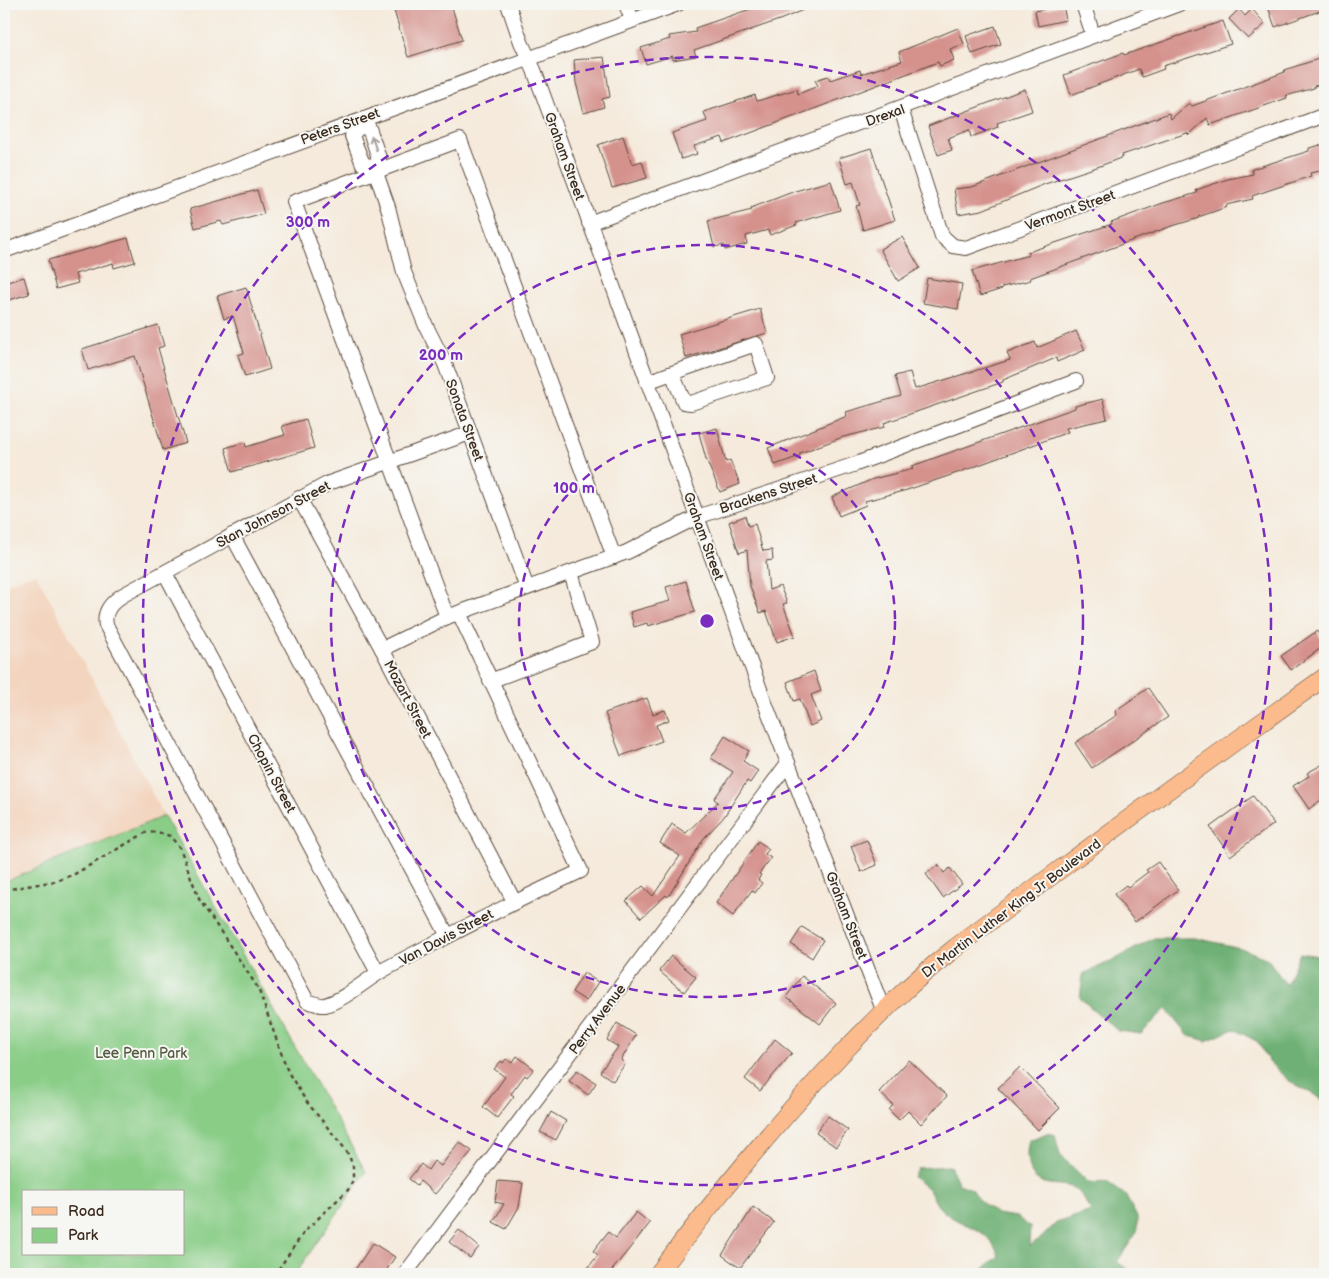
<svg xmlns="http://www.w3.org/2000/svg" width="1329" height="1278" font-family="'Balsamiq Sans',sans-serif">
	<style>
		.built { fill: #f3d4be }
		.green { fill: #89cd87; stroke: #627c52; fill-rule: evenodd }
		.forest { fill: #6eb074; stroke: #546d49 }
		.building { fill: #d5928d }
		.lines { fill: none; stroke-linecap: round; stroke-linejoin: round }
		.minor-casing { stroke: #57473a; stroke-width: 16 }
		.major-casing { stroke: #57473a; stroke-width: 19 }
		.path { stroke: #57473a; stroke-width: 2.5; stroke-dasharray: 4 4; stroke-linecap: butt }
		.minor { stroke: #fff; stroke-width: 14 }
		.major { stroke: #fbbb8c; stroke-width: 18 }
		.oneway { stroke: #a79f9a }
		.ring { fill: none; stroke: #7b2cbf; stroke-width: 2.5; stroke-dasharray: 9 6 }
		.labels { text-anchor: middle; stroke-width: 4; stroke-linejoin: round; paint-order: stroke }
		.street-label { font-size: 14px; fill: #3b2a1e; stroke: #f6f6f2 }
		.park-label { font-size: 14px; fill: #525b3e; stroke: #f6f6f2 }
		.centre { fill: #7b2cbf; stroke: #f6f6f2; stroke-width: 2.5 }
		.ring-label { font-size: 15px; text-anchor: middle; font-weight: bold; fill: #7b2cbf; stroke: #f6f6f2; stroke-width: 4; stroke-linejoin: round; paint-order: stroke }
	</style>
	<rect width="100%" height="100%" fill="#f6f6f2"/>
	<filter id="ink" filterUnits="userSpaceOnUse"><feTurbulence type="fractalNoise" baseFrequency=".02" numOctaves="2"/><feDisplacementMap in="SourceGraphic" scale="10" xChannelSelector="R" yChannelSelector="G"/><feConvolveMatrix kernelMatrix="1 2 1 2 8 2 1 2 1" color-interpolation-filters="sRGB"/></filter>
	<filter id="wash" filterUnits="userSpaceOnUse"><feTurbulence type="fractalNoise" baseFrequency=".0096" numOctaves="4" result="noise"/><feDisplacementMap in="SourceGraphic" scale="20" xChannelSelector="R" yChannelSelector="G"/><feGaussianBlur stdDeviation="1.12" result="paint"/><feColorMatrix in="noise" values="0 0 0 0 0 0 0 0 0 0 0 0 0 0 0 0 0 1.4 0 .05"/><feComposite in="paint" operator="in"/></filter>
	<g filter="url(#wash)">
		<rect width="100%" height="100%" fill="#f5eadb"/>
		<!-- built -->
		<path class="built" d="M 36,573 L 164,816 L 4,882 L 4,585 Z"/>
		<!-- green -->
		<path class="green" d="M 164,816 L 366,1172 L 295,1274 L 4,1274 L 4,882 ZM 24,1192 L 184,1192 L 184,1254 L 24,1254 Z"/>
		<!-- forest -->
		<g class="forest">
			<path d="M 1154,938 L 1195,938 L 1241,948 L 1268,959 L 1286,985 L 1300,953 L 1325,957 L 1325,1101 L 1288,1080 L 1269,1062 L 1258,1042 L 1234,1029 L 1206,1041 L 1187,1035 L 1166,1009 L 1141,1034 L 1118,1031 L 1080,998 L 1083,974 L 1116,959 Z"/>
			<path d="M 1047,1133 L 1055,1135 L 1060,1155 L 1089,1183 L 1107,1182 L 1125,1195 L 1137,1217 L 1137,1232 L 1117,1262 L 1135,1274 L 977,1274 L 999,1256 C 986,1223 963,1230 941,1209 C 935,1204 933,1195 928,1189 C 924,1185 918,1181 913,1177 L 918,1168 L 950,1166 L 959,1184 L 972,1189 L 980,1201 L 997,1214 L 1017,1217 L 1030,1227 L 1029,1246 L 1041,1238 L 1056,1223 L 1091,1211 C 1087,1205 1083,1196 1078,1191 C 1068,1183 1055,1186 1044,1183 C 1026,1177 1025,1155 1029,1140 Z"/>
		</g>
		<g id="blocks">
			<!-- building -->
			<g class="building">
				<path d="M 392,4 L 451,4 L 462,40 L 408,57 Z"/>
				<path d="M 765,4 L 817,4 L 782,19 L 694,50 L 696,56 L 673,60 L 673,56 L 646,64 L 641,48 L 670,39 L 669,36 L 696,32 L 695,28 Z"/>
				<path d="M 1267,4 L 1325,4 L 1325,9 L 1275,27 Z"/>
				<path d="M 1063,5 L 1066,20 L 1038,26 L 1035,11 Z"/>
				<path d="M 1239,9 L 1245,16 L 1252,9 L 1265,24 L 1248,39 L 1229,19 Z"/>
				<path d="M 1223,21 L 1231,44 L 1163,66 L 1164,69 L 1142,77 L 1139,69 L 1071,95 L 1064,75 L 1123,53 L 1124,55 Z"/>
				<path d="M 995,26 L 1001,44 L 972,54 L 966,36 Z"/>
				<path d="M 958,28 L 964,44 L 950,49 L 954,60 L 940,66 L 938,62 L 724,143 L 722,137 L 694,146 L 697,154 L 681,159 L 672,133 L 707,121 L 704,112 L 755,95 L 757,101 L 797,89 L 798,94 L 818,86 L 815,80 L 828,76 L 830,80 L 860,70 L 861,74 L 902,61 L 899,52 Z"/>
				<path d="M 604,57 L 610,97 L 602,99 L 604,107 L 584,113 L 576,83 L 574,60 Z"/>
				<path d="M 1325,57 L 1325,83 L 1314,86 L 1314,88 L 1286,96 L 1287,98 L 1210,125 L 1207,118 L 1189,135 L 1187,133 L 1122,155 L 1123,157 L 1100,166 L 1045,184 L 982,210 L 958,214 L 954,189 L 972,187 L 1169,113 L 1171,119 L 1189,103 L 1192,106 L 1285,72 L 1284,70 Z"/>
				<path d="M 1025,89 L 1032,111 L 997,123 L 998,127 L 971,137 L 969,130 L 948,138 L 952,150 L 938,155 L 928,126 Z"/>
				<path d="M 623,136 L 632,164 L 642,161 L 647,178 L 612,188 L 598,145 Z"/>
				<path d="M 1325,144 L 1325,170 L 1310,173 L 1311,176 L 1252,196 L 1253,199 L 1226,205 L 1227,207 L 1198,217 L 1199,218 L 1169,227 L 1030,278 L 1031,280 L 1002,287 L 1002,289 L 980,296 L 972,271 L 1029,255 L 1028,252 L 1112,224 L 1111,222 L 1163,203 L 1197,193 L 1196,190 L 1228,179 L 1253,174 L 1252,169 L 1309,151 L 1309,148 Z"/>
				<path d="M 871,148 L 895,220 L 863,230 L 856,206 L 860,205 L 853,182 L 847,184 L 839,158 Z"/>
				<path d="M 831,181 L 840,210 L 796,223 L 797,225 L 770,235 L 768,230 L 746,236 L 747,244 L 725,250 L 724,245 L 714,247 L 708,221 L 752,210 L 751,208 L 795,191 Z"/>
				<path d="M 257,190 L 264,214 L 223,225 L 221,221 L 195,228 L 190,209 Z"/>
				<path d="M 902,237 L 920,268 L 898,281 L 880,249 Z"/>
				<path d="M 128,238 L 135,262 L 114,268 L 113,263 L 75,274 L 78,283 L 56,289 L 48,260 Z"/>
				<path d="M 24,277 L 29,294 L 9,300 L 4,283 Z"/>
				<path d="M 927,278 L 962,284 L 958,309 L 923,303 Z"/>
				<path d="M 246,287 L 270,369 L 245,377 L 238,355 L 244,353 L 233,316 L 224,319 L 217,296 Z"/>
				<path d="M 760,309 L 767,333 L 686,358 L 679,334 Z"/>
				<path d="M 158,325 L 164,346 L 158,348 L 186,443 L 163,450 L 135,356 L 88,370 L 82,349 Z"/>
				<path d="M 1076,331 L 1085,350 L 1057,362 L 1056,358 L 1003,380 L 1003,382 L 884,423 L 885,427 L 843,437 L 800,453 L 800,456 L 775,465 L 768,448 L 847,416 L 846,412 L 901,396 L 895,376 L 910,372 L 915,389 L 1010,360 L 1007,353 L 1035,342 L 1037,348 Z"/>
				<path d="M 1103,399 L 1107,419 L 1066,428 L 1068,432 L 960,472 L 907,490 L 865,501 L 866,505 L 839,516 L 832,497 L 873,479 L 913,469 L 912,466 L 1075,408 L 1075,406 Z"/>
				<path d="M 306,419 L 314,448 L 232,472 L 225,448 L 245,442 L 246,447 L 285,435 L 282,426 Z"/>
				<path d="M 717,428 L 726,462 L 730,460 L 740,484 L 720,492 L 706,459 L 699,433 Z"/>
				<path d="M 745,516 L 748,526 L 755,524 L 763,551 L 772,550 L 773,560 L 766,561 L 769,590 L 780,586 L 787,603 L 783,604 L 795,636 L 777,642 L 766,611 L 760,613 L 750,586 L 747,550 L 739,553 L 729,522 Z"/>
				<path d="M 686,581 L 695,612 L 648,626 L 647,623 L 634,627 L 630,612 L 670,601 L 666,587 Z"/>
				<path d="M 1317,631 L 1325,645 L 1291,670 L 1281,656 Z"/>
				<path d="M 814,671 L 821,691 L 811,695 L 821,721 L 810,726 L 800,699 L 794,701 L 787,682 Z"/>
				<path d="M 1148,688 L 1168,717 L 1092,768 L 1075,743 L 1117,715 L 1115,711 Z"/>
				<path d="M 647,698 L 653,714 L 665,710 L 669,720 L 656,725 L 662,741 L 621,756 L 605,713 Z"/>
				<path d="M 725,736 L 749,751 L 743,761 L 758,771 L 750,783 L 747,781 L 723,818 L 704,838 L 668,897 L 666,895 L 641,918 L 626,901 L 643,886 L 653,896 L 680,856 L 660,843 L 672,824 L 686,833 L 718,802 L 714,799 L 733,772 L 711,758 Z"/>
				<path d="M 1325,763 L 1325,797 L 1309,809 L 1293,786 L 1309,776 L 1307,773 Z"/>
				<path d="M 1253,796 L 1274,824 L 1230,856 L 1210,827 Z"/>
				<path d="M 867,840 L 877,865 L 861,872 L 851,846 Z"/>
				<path d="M 758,841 L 769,849 L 765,854 L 771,858 L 759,874 L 761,875 L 758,880 L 762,883 L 755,893 L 752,890 L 733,916 L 716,903 Z"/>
				<path d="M 1158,862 L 1178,890 L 1135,922 L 1114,894 L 1126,885 L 1128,887 L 1148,872 L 1146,870 Z"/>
				<path d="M 938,865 L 944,873 L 950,868 L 962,884 L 943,898 L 926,874 Z"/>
				<path d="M 802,927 L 823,940 L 812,958 L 791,944 Z"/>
				<path d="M 671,956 L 696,977 L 684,992 L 659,971 Z"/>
				<path d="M 584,973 L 598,982 L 586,1001 L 572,992 Z"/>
				<path d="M 802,976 L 836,1003 L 820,1024 L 786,997 Z"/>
				<path d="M 617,1023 L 636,1035 L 621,1060 L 625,1064 L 613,1081 L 600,1072 L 618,1047 L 607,1040 Z"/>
				<path d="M 775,1039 L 792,1053 L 760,1091 L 745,1079 Z"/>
				<path d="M 517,1056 L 534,1069 L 527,1077 L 525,1075 L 511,1094 L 514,1096 L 497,1118 L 483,1107 L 505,1077 L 494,1069 L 501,1061 L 503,1063 L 506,1059 L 512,1063 Z"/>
				<path d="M 909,1060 L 947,1096 L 921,1124 L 908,1111 L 899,1120 L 889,1110 L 893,1105 L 879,1092 Z"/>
				<path d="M 1020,1067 L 1060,1108 L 1038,1130 L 998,1088 Z"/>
				<path d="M 577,1070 L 596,1083 L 588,1095 L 569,1081 Z"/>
				<path d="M 551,1112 L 566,1121 L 556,1140 L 540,1132 Z"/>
				<path d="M 828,1116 L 848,1130 L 836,1147 L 816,1133 Z"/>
				<path d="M 459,1142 L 472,1151 L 435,1194 L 420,1181 L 417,1185 L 409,1179 L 421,1164 L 428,1170 L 434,1161 L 441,1166 Z"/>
				<path d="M 498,1181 L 523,1183 L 519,1207 L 506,1229 L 493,1222 L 504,1204 L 495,1202 Z"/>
				<path d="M 753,1207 L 774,1222 L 740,1268 L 722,1255 Z"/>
				<path d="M 636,1212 L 650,1223 L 609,1274 L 583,1274 L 598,1255 L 593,1251 L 608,1232 L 616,1238 Z"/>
				<path d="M 459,1230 L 479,1247 L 470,1258 L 449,1242 Z"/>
				<path d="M 373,1243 L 395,1257 L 384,1274 L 352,1274 Z"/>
			</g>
		</g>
	</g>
	<g filter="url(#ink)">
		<use href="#blocks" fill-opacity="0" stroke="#57473a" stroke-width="1"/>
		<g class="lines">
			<!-- minor casing -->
			<g class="minor-casing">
				<g id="minor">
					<path d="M 508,4 L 521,42 L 534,70 L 765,703 L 884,1012"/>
					<path d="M 626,4 L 632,20"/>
					<path d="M 1083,4 L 1093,35"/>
					<path d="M 901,109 L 942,236 L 953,246 L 966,248 L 1325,115"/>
					<path d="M 358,127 L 369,128 L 379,158 L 374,167"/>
					<path d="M 358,127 L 352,136 L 363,164 L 374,167"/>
					<path d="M 374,167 L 388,207 L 404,272 L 426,326 L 445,364 L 527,588"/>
					<path d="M 589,223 L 1179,4"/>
					<path d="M 4,251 L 678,4"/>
					<path d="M 647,382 L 672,373 L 684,402 L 691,403 L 767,378 L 756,344 L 672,373"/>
					<path d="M 299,498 L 382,649 L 514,901"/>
					<path d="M 232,535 L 448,936"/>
					<path d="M 165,573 L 378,973"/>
					<path d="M 459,613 L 581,871 C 515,901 451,934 387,968 C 366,979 348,998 325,1005 C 319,1006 312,1002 307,1001 L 106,625 C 103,611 112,602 123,595 L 329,483 L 470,433"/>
					<path d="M 447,617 L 294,202 L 460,140 L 614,557"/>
					<path d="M 382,649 L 447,617 L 627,552 L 697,517 L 856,464 L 1076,381"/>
					<path d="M 490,681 L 592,642 L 571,573"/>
					<path d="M 405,1274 L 788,763"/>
				</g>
			</g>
			<!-- major casing -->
			<g class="major-casing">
				<path id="major" d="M 658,1274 C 730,1178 808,1084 895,1000 C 943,953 1000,915 1054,874 C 1144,807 1234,742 1325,677"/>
			</g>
			<!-- path -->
			<path class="path" d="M 4,890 L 56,881 L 73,875 L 145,833 L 157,832 L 170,836 L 180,848 L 199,899 L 258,988 L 288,1072 L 306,1101 L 346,1150 L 353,1165 L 353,1180 L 348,1190 L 305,1231 L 275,1274"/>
			<!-- minor -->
			<use href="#minor" class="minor"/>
			<!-- major -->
			<use href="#major" class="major"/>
		</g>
		<!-- one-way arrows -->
		<defs><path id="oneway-shaft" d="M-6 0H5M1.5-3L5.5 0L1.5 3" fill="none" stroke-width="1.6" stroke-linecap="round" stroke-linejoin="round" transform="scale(1.25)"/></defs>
		<use class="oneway" href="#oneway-shaft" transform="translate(374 143) rotate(-108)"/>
	</g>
	<!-- distance rings -->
	<g class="ring">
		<circle cx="707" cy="621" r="188"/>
		<circle cx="707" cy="621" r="376"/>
		<circle cx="707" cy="621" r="564"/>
	</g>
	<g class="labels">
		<!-- street labels -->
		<g class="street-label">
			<text transform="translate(885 115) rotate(-20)" y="5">Drexal</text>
			<text transform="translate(340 126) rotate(-20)" y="5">Peters Street</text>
			<text transform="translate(565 156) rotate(70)" y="5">Graham Street</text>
			<text transform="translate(1070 210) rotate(-20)" y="5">Vermont Street</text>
			<text transform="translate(465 420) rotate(70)" y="5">Sonata Street</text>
			<text transform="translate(768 493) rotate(-18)" y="5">Brackens Street</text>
			<text transform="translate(273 514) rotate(-28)" y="5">Stan Johnson Street</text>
			<text transform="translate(704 536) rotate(70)" y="5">Graham Street</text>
			<text transform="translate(408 699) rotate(62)" y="5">Mozart Street</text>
			<text transform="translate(272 773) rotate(62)" y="5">Chopin Street</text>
			<text transform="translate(1011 908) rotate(-37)" y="5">Dr Martin Luther King Jr Boulevard</text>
			<text transform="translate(847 915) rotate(69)" y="5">Graham Street</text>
			<text transform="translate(446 937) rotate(-28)" y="5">Van Davis Street</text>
			<text transform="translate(597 1019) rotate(-53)" y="5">Perry Avenue</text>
		</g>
		<!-- park labels -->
		<g class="park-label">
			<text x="141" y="1058">Lee Penn Park</text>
		</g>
	</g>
	<circle cx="707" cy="621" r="8" class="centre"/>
	<g class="ring-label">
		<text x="308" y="227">300 m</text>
		<text x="441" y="360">200 m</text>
		<text x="574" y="493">100 m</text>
	</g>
	<!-- margin -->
	<rect width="1329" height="1278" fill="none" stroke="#f6f6f2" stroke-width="20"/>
	<!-- legend -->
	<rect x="22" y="1190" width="162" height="65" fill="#f6f6f2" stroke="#aba49d"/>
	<rect x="32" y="1207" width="25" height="8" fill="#fbbb8c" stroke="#aba49d"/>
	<text x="68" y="1216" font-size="15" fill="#3b2a1e">Road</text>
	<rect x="32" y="1228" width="25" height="15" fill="#89cd87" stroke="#aba49d"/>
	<text x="68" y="1240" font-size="15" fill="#3b2a1e">Park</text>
</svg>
